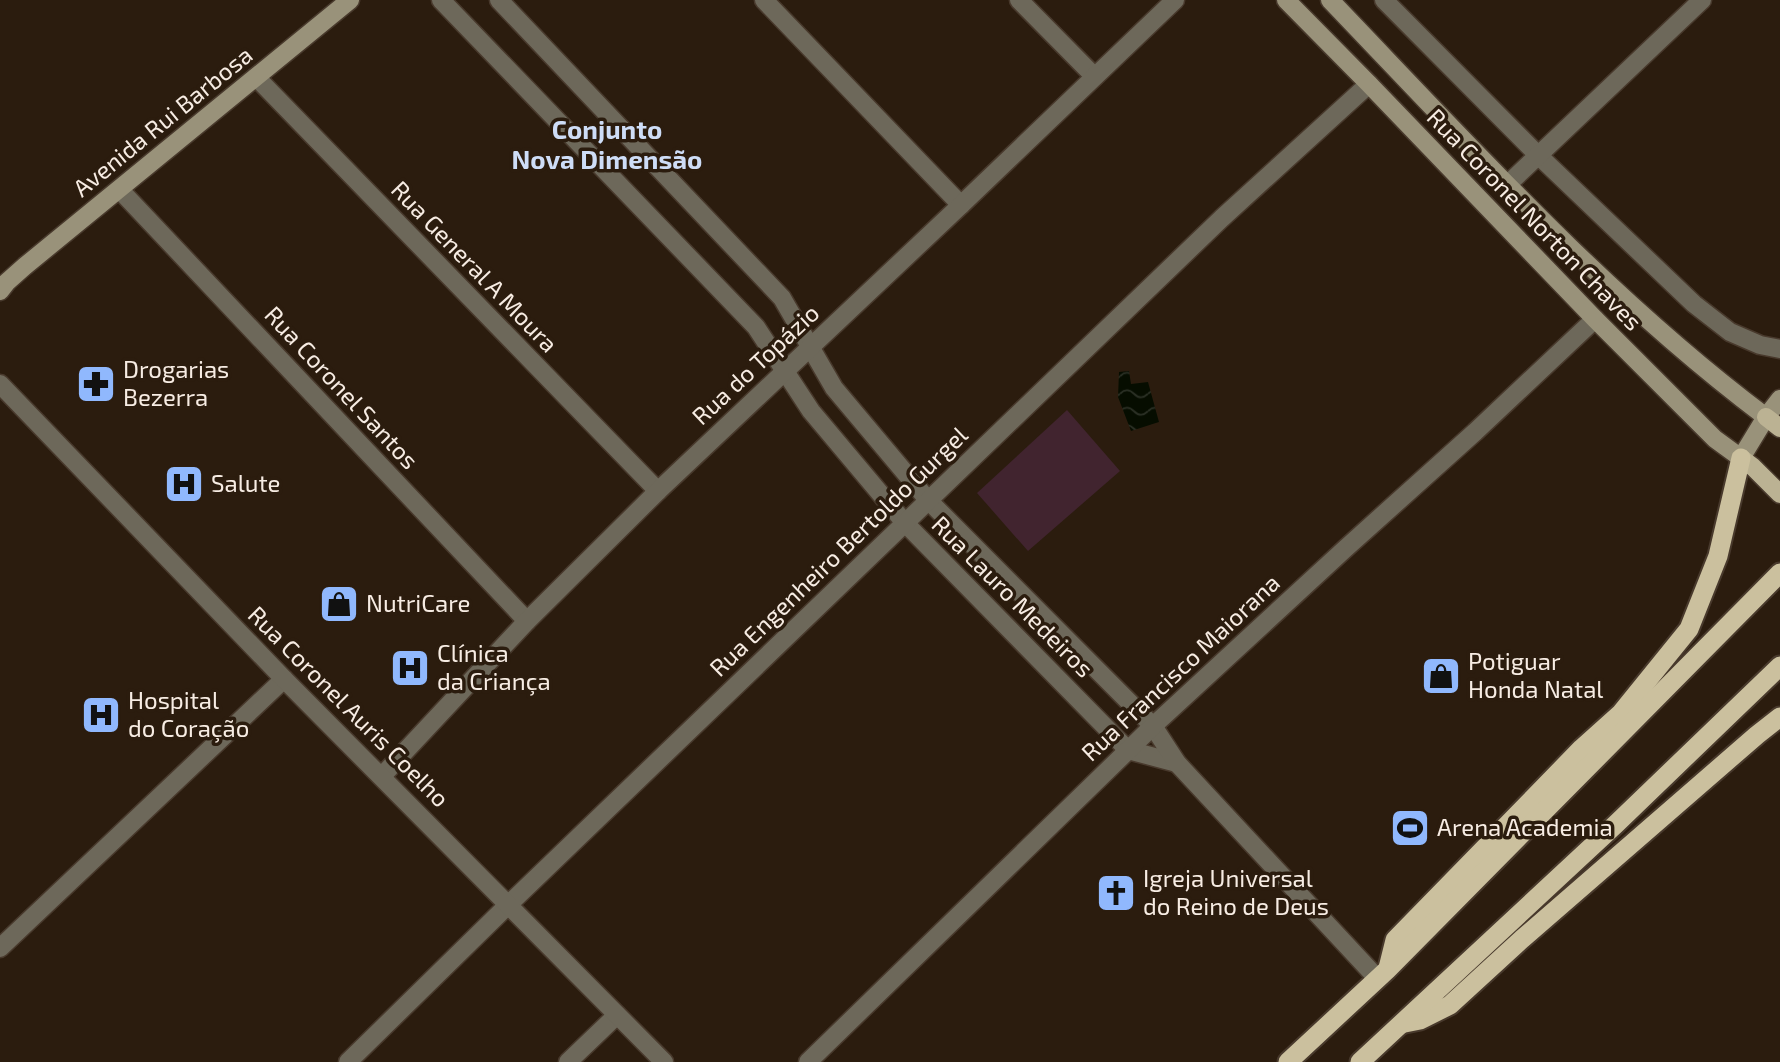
<svg xmlns="http://www.w3.org/2000/svg" width="1780" height="1062" font-family="'Exo 2',sans-serif">
	<style>
		.pitch { fill: #41242f }
		.water { fill: url(#water-waves) }
		.lines { fill: none; stroke-linecap: round; stroke-linejoin: round }
		.minor-casing { stroke: #48392c; stroke-width: 21 }
		.tertiary-casing { stroke: #48392c; stroke-width: 21 }
		.secondary-casing { stroke: #48392c; stroke-width: 21 }
		.primary-casing { stroke: #48392c; stroke-width: 21 }
		.trunk-casing { stroke: #48392c; stroke-width: 23 }
		.minor { stroke: #6d685a; stroke-width: 18 }
		.tertiary { stroke: #6d685a; stroke-width: 18 }
		.secondary { stroke: #99927a; stroke-width: 18 }
		.primary { stroke: #bbb293; stroke-width: 18 }
		.trunk { stroke: #cbc09e; stroke-width: 19 }
		.labels { text-anchor: middle; stroke-width: 7; stroke-linejoin: round; paint-order: stroke }
		.street-label { font-size: 24px; fill: #f7ece3; stroke: #2b1c0e }
		.poi-label { font-size: 24px; fill: #f7ece3; stroke: #2b1c0e; text-anchor: start }
		.neighbourhood-label { font-size: 26px; font-weight: bold; fill: #ceddf7; stroke: #2b1c0e }
	</style>
	<defs>
		<pattern id="water-waves" width="16" height="10" patternUnits="userSpaceOnUse" patternTransform="scale(1.75)"><rect width="16" height="10" fill="#060d00"/><path d="M0 5q4-4 8 0t8 0" fill="none" stroke="#2b3025"/></pattern>
	</defs>
	<rect width="100%" height="100%" fill="#2b1c0e"/>
	<!-- pitch -->
	<path class="pitch" d="M 1067,410 L 1120,471 L 1028,551 L 977,493 Z"/>
	<!-- water -->
	<path class="water" d="M 1129,371 L 1131,384 L 1148,382 L 1159,422 L 1131,431 L 1118,397 L 1119,372 Z"/>
	<g class="lines">
		<!-- minor casing -->
		<g class="minor-casing">
			<g id="minor">
				<path d="M 441,0 L 756,327 L 811,411 L 905,523 L 1128,750 L 1177,763"/>
				<path d="M 499,0 L 782,298 L 834,388 L 928,500 L 1153,726 L 1177,763 L 1377,978"/>
				<path d="M 764,0 L 961,205"/>
				<path d="M 1019,0 L 1094,76"/>
				<path d="M 1384,0 L 1538,155 L 1694,304 L 1730,332 L 1760,345 L 1780,349"/>
				<path d="M 256,77 L 658,491"/>
				<path d="M 1507,185 L 1702,0"/>
				<path d="M 120,190 L 527,621"/>
				<path d="M 382,776 L 527,621 L 658,491 L 961,205 L 1175,0"/>
				<path d="M 0,948 L 284,679"/>
				<path d="M 348,1062 L 508,905 L 1222,218 L 1369,84"/>
				<path d="M 568,1062 L 617,1015"/>
				<path d="M 808,1062 L 1153,726 L 1346,548 L 1475,432 L 1595,319"/>
			</g>
		</g>
		<!-- tertiary casing -->
		<g class="tertiary-casing">
			<path id="tertiary" d="M 0,384 L 284,679 L 664,1062"/>
		</g>
		<!-- secondary casing -->
		<g class="secondary-casing">
			<g id="secondary">
				<path d="M 1286,0 L 1369,84 L 1595,319 L 1715,439 L 1741,458 L 1766,417 L 1780,399"/>
				<path d="M 1330,0 C 1469,145 1605,296 1766,417"/>
				<path d="M 0,291 L 7,282 L 25,266 L 350,0"/>
			</g>
		</g>
		<!-- primary casing -->
		<g class="primary-casing">
			<g id="primary">
				<path d="M 1766,417 L 1780,428"/>
				<path d="M 1741,458 L 1753,467 L 1780,494"/>
			</g>
		</g>
		<!-- trunk casing -->
		<g class="trunk-casing">
			<g id="trunk">
				<path d="M 1388,968 L 1395,940 L 1582,748 L 1621,713 L 1689,629 L 1718,556 L 1741,458"/>
				<path d="M 1405,1023 L 1420,1020 L 1450,1005 L 1522,939 L 1757,735 L 1780,717"/>
				<path d="M 1288,1062 L 1387,970 L 1780,573"/>
				<path d="M 1360,1062 L 1616,824 L 1780,666"/>
			</g>
		</g>
		<!-- minor -->
		<use href="#minor" class="minor"/>
		<!-- tertiary -->
		<use href="#tertiary" class="tertiary"/>
		<!-- secondary -->
		<use href="#secondary" class="secondary"/>
		<!-- primary -->
		<use href="#primary" class="primary"/>
		<!-- trunk -->
		<use href="#trunk" class="trunk"/>
	</g>
	<!-- icons -->
	<defs>
		<g id="pharmacy-square" transform="scale(2.0125)"><rect x="-9" y="-9" width="18" height="18" rx="4" fill="#90b8fd" stroke="#2b1c0e"/><path d="M-2-6h4v4h4v4h-4v4h-4v-4h-4v-4h4Z" fill="#111"/></g>
		<g id="hospital-square" transform="scale(2.0125)"><rect x="-9" y="-9" width="18" height="18" rx="4" fill="#90b8fd" stroke="#2b1c0e"/><path d="M-5-5h3v3.5h4V-5h3V5h-3V1.5h-4V5h-3Z" fill="#111"/></g>
		<g id="shop-square" transform="scale(2.0125)"><rect x="-9" y="-9" width="18" height="18" rx="4" fill="#90b8fd" stroke="#2b1c0e"/><path d="M-5-2.5h2.3a2.7 3.5 0 0 1 5.4 0H5L5.5 6h-11ZM-1.5-2.5h3a1.5 2.3 0 0 0-3 0Z" fill="#111"/></g>
		<g id="stadium-square" transform="scale(2.0125)"><rect x="-9" y="-9" width="18" height="18" rx="4" fill="#90b8fd" stroke="#2b1c0e"/><path d="M0-5a6.5 5 0 1 0 0 10a6.5 5 0 1 0 0-10ZM-3.5-1.8h7v3.6h-7Z" fill="#111"/></g>
		<g id="church-square" transform="scale(2.0125)"><rect x="-9" y="-9" width="18" height="18" rx="4" fill="#90b8fd" stroke="#2b1c0e"/><path d="M-1.2-6h2.4v3.5h3.3v2.4h-3.3V6h-2.4V-.1h-3.3v-2.4h3.3Z" fill="#111"/></g>
	</defs>
	<g fill-rule="evenodd">
		<use href="#pharmacy-square" x="96" y="384"/>
		<use href="#hospital-square" x="184" y="484"/>
		<use href="#shop-square" x="339" y="604"/>
		<use href="#hospital-square" x="410" y="668"/>
		<use href="#shop-square" x="1441" y="676"/>
		<use href="#hospital-square" x="101" y="715"/>
		<use href="#stadium-square" x="1410" y="828"/>
		<use href="#church-square" x="1116" y="893"/>
	</g>
	<g class="labels">
		<!-- street labels -->
		<g class="street-label">
			<text transform="translate(163 122) rotate(-39)" y="8">Avenida Rui Barbosa</text>
			<text transform="translate(1534 220) rotate(46)" y="8">Rua Coronel Norton Chaves</text>
			<text transform="translate(474 267) rotate(46)" y="8">Rua General A Moura</text>
			<text transform="translate(756 365) rotate(-43)" y="8">Rua do Topázio</text>
			<text transform="translate(341 388) rotate(47)" y="8">Rua Coronel Santos</text>
			<text transform="translate(839 552) rotate(-44)" y="8">Rua Engenheiro Bertoldo Gurgel</text>
			<text transform="translate(1012 597) rotate(45)" y="8">Rua Lauro Medeiros</text>
			<text transform="translate(1181 668) rotate(-43)" y="8">Rua Francisco Maiorana</text>
			<text transform="translate(348 707) rotate(45)" y="8">Rua Coronel Auris Coelho</text>
		</g>
		<!-- poi labels -->
		<g class="poi-label">
			<text x="123" y="378">Drogarias<tspan x="123" dy="28">Bezerra</tspan></text>
			<text x="211" y="492">Salute</text>
			<text x="366" y="612">NutriCare</text>
			<text x="437" y="662">Clínica<tspan x="437" dy="28">da Criança</tspan></text>
			<text x="1468" y="670">Potiguar<tspan x="1468" dy="28">Honda Natal</tspan></text>
			<text x="128" y="709">Hospital<tspan x="128" dy="28">do Coração</tspan></text>
			<text x="1437" y="836">Arena Academia</text>
			<text x="1143" y="887">Igreja Universal<tspan x="1143" dy="28">do Reino de Deus</tspan></text>
		</g>
		<!-- neighbourhood labels -->
		<g class="neighbourhood-label">
			<text x="607" y="139">Conjunto<tspan x="607" dy="30">Nova Dimensão</tspan></text>
		</g>
	</g>
</svg>
